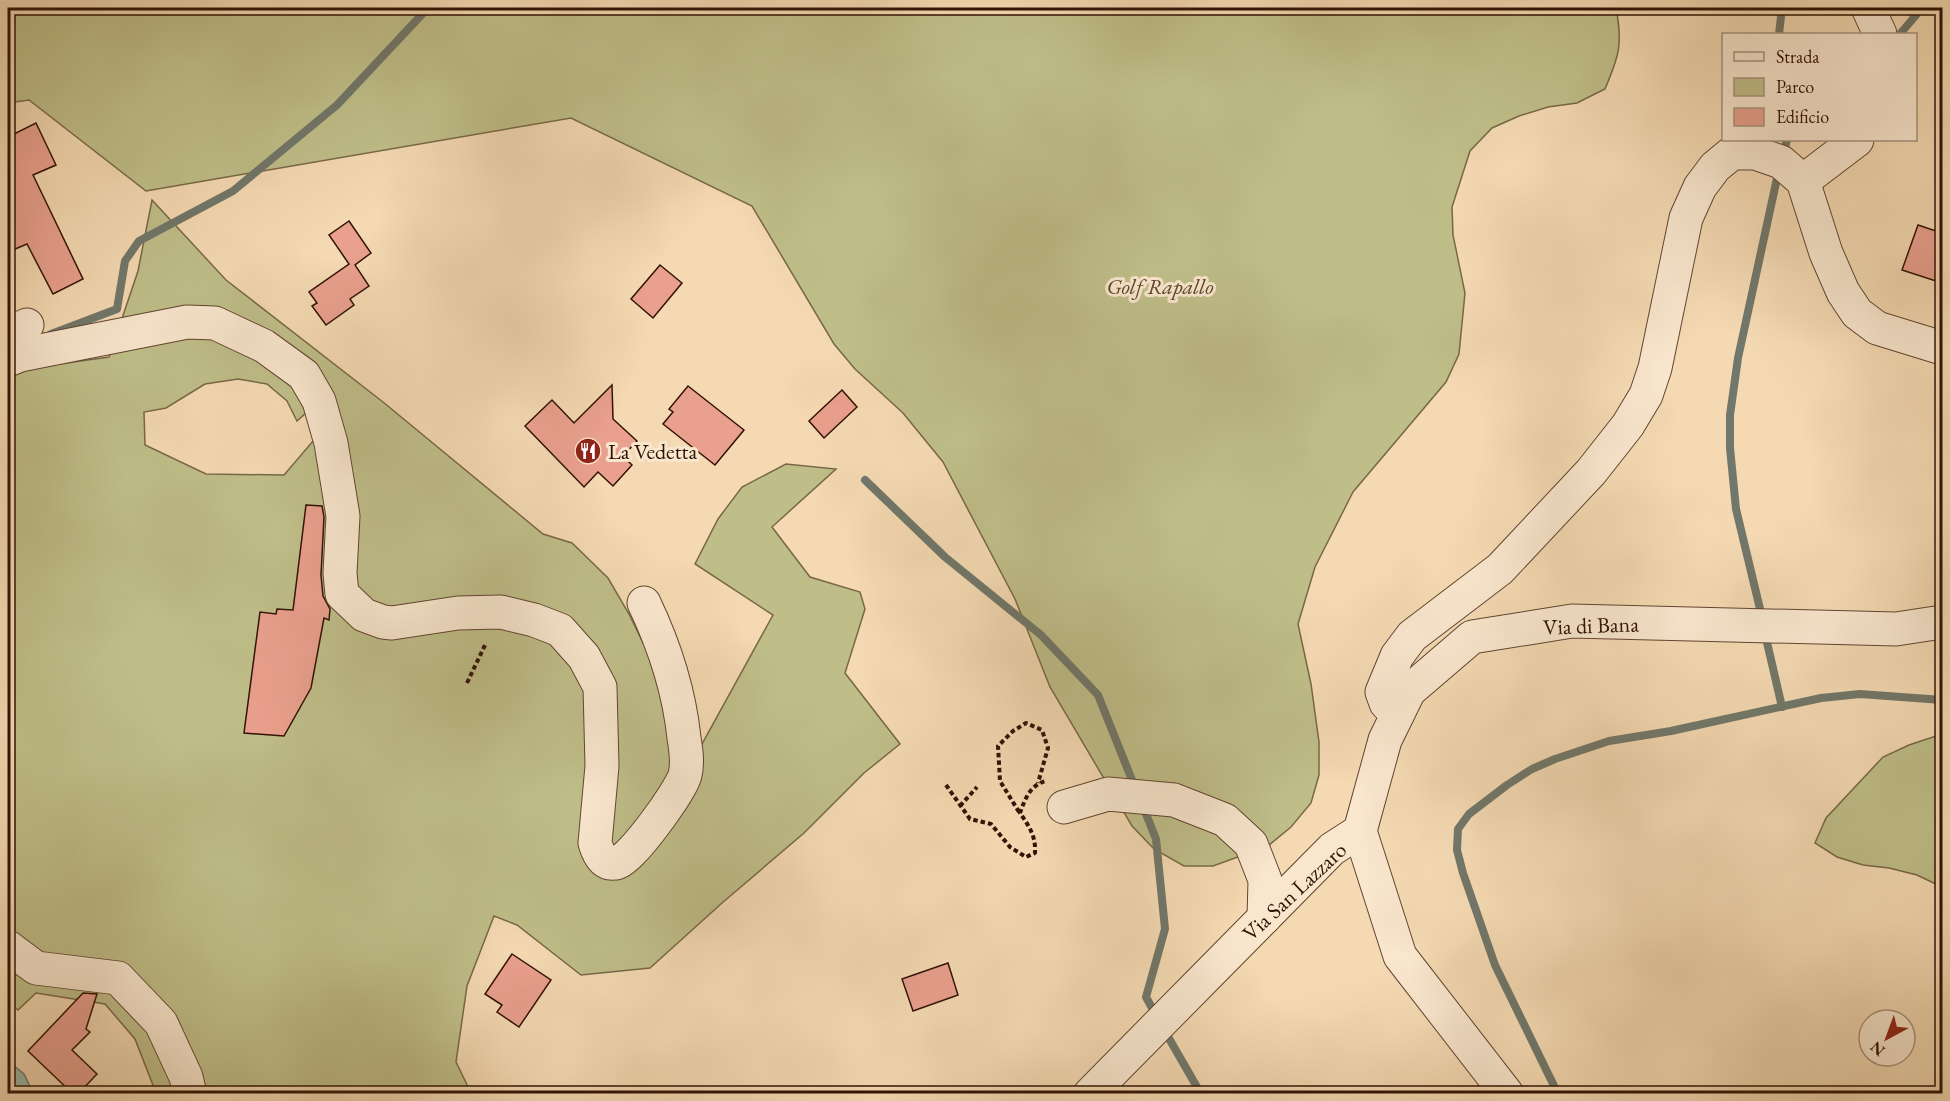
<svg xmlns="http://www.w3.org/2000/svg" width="1950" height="1101" font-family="'EB Garamond',serif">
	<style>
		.green { fill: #bfbe89; stroke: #786847; stroke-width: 1.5; fill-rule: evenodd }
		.water { fill: #9cbaae; stroke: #71776a; stroke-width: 1.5 }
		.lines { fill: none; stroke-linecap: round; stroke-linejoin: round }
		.stream { stroke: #71776a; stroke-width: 8 }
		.building { fill: #e9a08e; stroke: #311205; stroke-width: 1.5 }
		.minor-casing { stroke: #624430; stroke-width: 35 }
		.path { stroke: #311205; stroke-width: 4; stroke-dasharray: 4.5 3; stroke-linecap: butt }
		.minor { stroke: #f8e6cd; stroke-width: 33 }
		.labels { text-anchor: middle; stroke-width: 6; stroke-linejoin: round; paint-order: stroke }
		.park-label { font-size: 22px; font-style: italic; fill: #5c462d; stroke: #f8e6cd }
		.poi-label { font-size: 22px; fill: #311205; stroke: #f8e6cd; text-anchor: start }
		.street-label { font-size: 22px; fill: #311205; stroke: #f8e6cd }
	</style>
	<rect width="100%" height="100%" fill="#f4d9b2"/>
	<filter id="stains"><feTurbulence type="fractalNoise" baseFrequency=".00333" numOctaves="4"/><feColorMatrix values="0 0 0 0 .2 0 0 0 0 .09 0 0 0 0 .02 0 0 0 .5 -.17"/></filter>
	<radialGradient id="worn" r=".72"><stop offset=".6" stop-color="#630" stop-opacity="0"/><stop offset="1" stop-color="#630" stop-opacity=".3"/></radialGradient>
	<!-- green -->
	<g class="green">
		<path d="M 8,8 L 1616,8 C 1623,44 1619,56 1605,89 L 1577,103 L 1548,107 L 1519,116 L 1492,128 L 1470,151 L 1452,207 L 1453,235 L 1465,293 L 1459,354 L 1446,382 L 1353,492 L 1315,567 L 1298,624 L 1311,684 L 1319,742 L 1319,775 L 1311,803 L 1291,827 L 1268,846 L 1213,866 L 1184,866 L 1154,849 L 1132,826 L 1050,687 L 1015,599 L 943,462 L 903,413 L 855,369 L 834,344 L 752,206 L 571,118 L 146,191 L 29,100 L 8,103 Z"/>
		<path d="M 152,200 L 226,280 L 383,402 L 543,534 L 572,543 L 608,578 L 629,614 L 697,753 L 773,615 L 695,564 L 718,519 L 742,487 L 786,464 L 836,469 L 772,527 L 810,577 L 860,592 L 865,609 L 845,673 L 900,744 L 864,773 L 804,833 L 722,903 L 650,968 L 581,975 L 517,925 L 494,916 L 467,986 L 456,1062 L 471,1093 L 156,1093 L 135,1039 L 105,1004 L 36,993 L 18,1010 L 8,1002 L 8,357 L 30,368 L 109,357 L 138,271 ZM 238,379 L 267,384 L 287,401 L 297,421 L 307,412 L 320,433 L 284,475 L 206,474 L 145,445 L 144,412 L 166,408 L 205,384 Z"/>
		<path d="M 1942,734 L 1942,887 L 1917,875 L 1889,868 L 1863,865 L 1837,857 L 1815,843 L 1826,818 L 1883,757 L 1909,745 Z"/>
	</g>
	<!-- water -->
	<path class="water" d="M 8,1061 L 24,1074 L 33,1093 L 8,1093 Z"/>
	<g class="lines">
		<!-- stream -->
		<g class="stream">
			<path d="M 1779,34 L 1782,8"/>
			<path d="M 1900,34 L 1922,8"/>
			<path d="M 1782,157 L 1787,140"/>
			<path d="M 51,334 L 117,309 L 125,261 L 139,241 L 233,191 L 337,105 L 428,8"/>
			<path d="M 865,480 L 945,557 L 1041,635 L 1098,695 L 1136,790"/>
			<path d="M 1761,613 L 1736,509 L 1730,448 L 1730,415 L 1738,358 L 1779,169"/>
			<path d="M 1766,638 L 1782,707"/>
			<path d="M 1142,804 L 1156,839 L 1165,929 L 1146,997 L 1157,1017"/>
			<path d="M 1163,1028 L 1201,1094"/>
			<path d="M 1558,1094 L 1495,965 L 1463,873 L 1457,850 L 1458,829 L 1469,814 L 1507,785 L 1532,769 L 1555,759 L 1609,741 L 1671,731 L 1821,698 L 1860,694 L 1942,700"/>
		</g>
	</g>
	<!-- building -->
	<g class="building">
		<path d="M 36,123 L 56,165 L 33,175 L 83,279 L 53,294 L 27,244 L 8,252 L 8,137 Z"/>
		<path d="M 349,221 L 371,253 L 355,265 L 369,286 L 350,299 L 354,305 L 326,325 L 312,306 L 317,303 L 309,292 L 349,264 L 329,235 Z"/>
		<path d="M 1918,225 L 1942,233 L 1942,283 L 1902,270 Z"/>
		<path d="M 660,265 L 682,283 L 653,318 L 631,299 Z"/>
		<path d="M 612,385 L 613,419 L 637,441 L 623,456 L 632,465 L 613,486 L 598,472 L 584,487 L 525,426 L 552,400 L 574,423 Z"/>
		<path d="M 688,386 L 744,430 L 715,465 L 663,424 L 673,412 L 669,409 Z"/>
		<path d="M 842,390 L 857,407 L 824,438 L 809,421 Z"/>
		<path d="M 306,505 L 322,506 L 324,517 L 321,575 L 323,596 L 330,609 L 329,620 L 324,618 L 311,688 L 284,736 L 244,733 L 260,612 L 276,614 L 277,609 L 293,610 Z"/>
		<path d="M 512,954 L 551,980 L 519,1027 L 497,1012 L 502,1005 L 485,994 Z"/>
		<path d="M 948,963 L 958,995 L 913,1011 L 902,979 Z"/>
		<path d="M 83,993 L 97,994 L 86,1029 L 90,1032 L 72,1050 L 97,1074 L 78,1094 L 73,1094 L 28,1051 Z"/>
	</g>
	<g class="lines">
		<!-- minor casing -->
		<g class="minor-casing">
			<g id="minor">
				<path d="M 1868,8 L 1880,34"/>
				<path d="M 1803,181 L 1857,140"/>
				<path d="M 8,334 L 27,325"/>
				<path d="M 8,360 L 20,355 L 187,322 L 215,323 L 264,346 L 304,375 L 319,401 L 331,443 L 343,516 L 340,573 L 342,594 L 364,615 L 383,622 L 392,623 L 458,613 L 501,612 L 534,620 L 560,630 L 584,657 L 600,687 L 602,766 L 595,843 C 598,853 603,865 616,863 C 630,862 681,790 685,775 C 688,763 686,750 684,738 C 679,689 665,647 644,603"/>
				<path d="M 1397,715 L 1386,703 L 1382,692 L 1397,656 L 1412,636 L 1500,569 L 1591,472 L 1628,425 L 1646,395 L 1655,368 L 1686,218 L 1700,187 L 1715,167 L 1732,153 L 1755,153 L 1781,162 L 1803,181 L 1826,253 L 1843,292 L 1857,313 L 1877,328 L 1942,348"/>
				<path d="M 1064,807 L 1108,794 L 1174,800 L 1225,820 L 1251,844 L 1265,880 L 1264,918"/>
				<path d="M 1360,831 L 1385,740 L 1409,691 L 1472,637 L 1572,621 L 1896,629 L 1942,622"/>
				<path d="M 1360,831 L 1400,956 L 1507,1094"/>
				<path d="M 8,947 L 36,968 L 118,978 L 161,1023 L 186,1077 L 190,1094"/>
				<path d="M 1090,1094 L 1332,849 L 1360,831"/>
			</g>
		</g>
		<!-- path -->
		<g class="path">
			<path d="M 467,683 L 486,643"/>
			<path d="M 946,785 L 970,819 L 991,824 L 1010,847 L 1026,857 L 1035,853 C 1036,836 1029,826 1020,813 C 1025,799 1030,785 1046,781"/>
			<path d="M 960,806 L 977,787"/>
			<path d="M 1019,812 L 1000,781 L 998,746 L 1013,731 L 1026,723 L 1042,730 L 1048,748 L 1038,783"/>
		</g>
		<!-- minor -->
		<use href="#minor" class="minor"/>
	</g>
	<!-- icons -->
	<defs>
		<g id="restaurant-disc" transform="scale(1.35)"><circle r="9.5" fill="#8f2418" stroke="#f8e6cd"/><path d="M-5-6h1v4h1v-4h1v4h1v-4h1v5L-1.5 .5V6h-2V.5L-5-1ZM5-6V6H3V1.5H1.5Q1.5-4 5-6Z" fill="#fff"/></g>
	</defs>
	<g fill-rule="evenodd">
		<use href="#restaurant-disc" x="588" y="451"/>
	</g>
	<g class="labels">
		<!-- park labels -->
		<g class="park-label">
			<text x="1160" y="294">Golf Rapallo</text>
		</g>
		<!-- poi labels -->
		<g class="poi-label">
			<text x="608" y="459">La Vedetta</text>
		</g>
		<!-- street labels -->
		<g class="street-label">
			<text transform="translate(1591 625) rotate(-2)" y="8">Via di Bana</text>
			<text transform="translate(1294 891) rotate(-43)" y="8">Via San Lazzaro</text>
		</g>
	</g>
	<!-- margin -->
	<rect width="1950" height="1101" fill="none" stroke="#f4d9b2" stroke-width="30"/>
	<rect x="9" y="9" width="1932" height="1083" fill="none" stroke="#311205" stroke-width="3"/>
	<rect x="15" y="15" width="1920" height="1071" fill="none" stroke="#311205" stroke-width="1.5"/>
	<!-- legend -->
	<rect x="1722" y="33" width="195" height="108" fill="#f8e6cd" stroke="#a8917d" stroke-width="1.5"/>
	<rect x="1734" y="52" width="30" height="9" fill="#f8e6cd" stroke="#a8917d" stroke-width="1.5"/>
	<text x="1776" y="63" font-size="18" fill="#311205">Strada</text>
	<rect x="1734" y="78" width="30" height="18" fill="#bfbe89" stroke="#a8917d" stroke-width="1.5"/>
	<text x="1776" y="93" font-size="18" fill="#311205">Parco</text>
	<rect x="1734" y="108" width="30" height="18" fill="#e9a08e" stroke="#a8917d" stroke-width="1.5"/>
	<text x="1776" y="123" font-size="18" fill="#311205">Edificio</text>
	<!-- north arrow -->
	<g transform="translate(1887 1038) rotate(221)"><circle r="28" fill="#f8e6cd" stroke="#a8917d" stroke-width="1.5"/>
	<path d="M0-4.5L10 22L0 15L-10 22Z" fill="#8f2418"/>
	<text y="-9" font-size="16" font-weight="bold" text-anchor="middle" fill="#311205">N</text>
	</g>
	<rect width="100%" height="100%" filter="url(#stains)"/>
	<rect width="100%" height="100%" fill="url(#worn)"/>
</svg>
